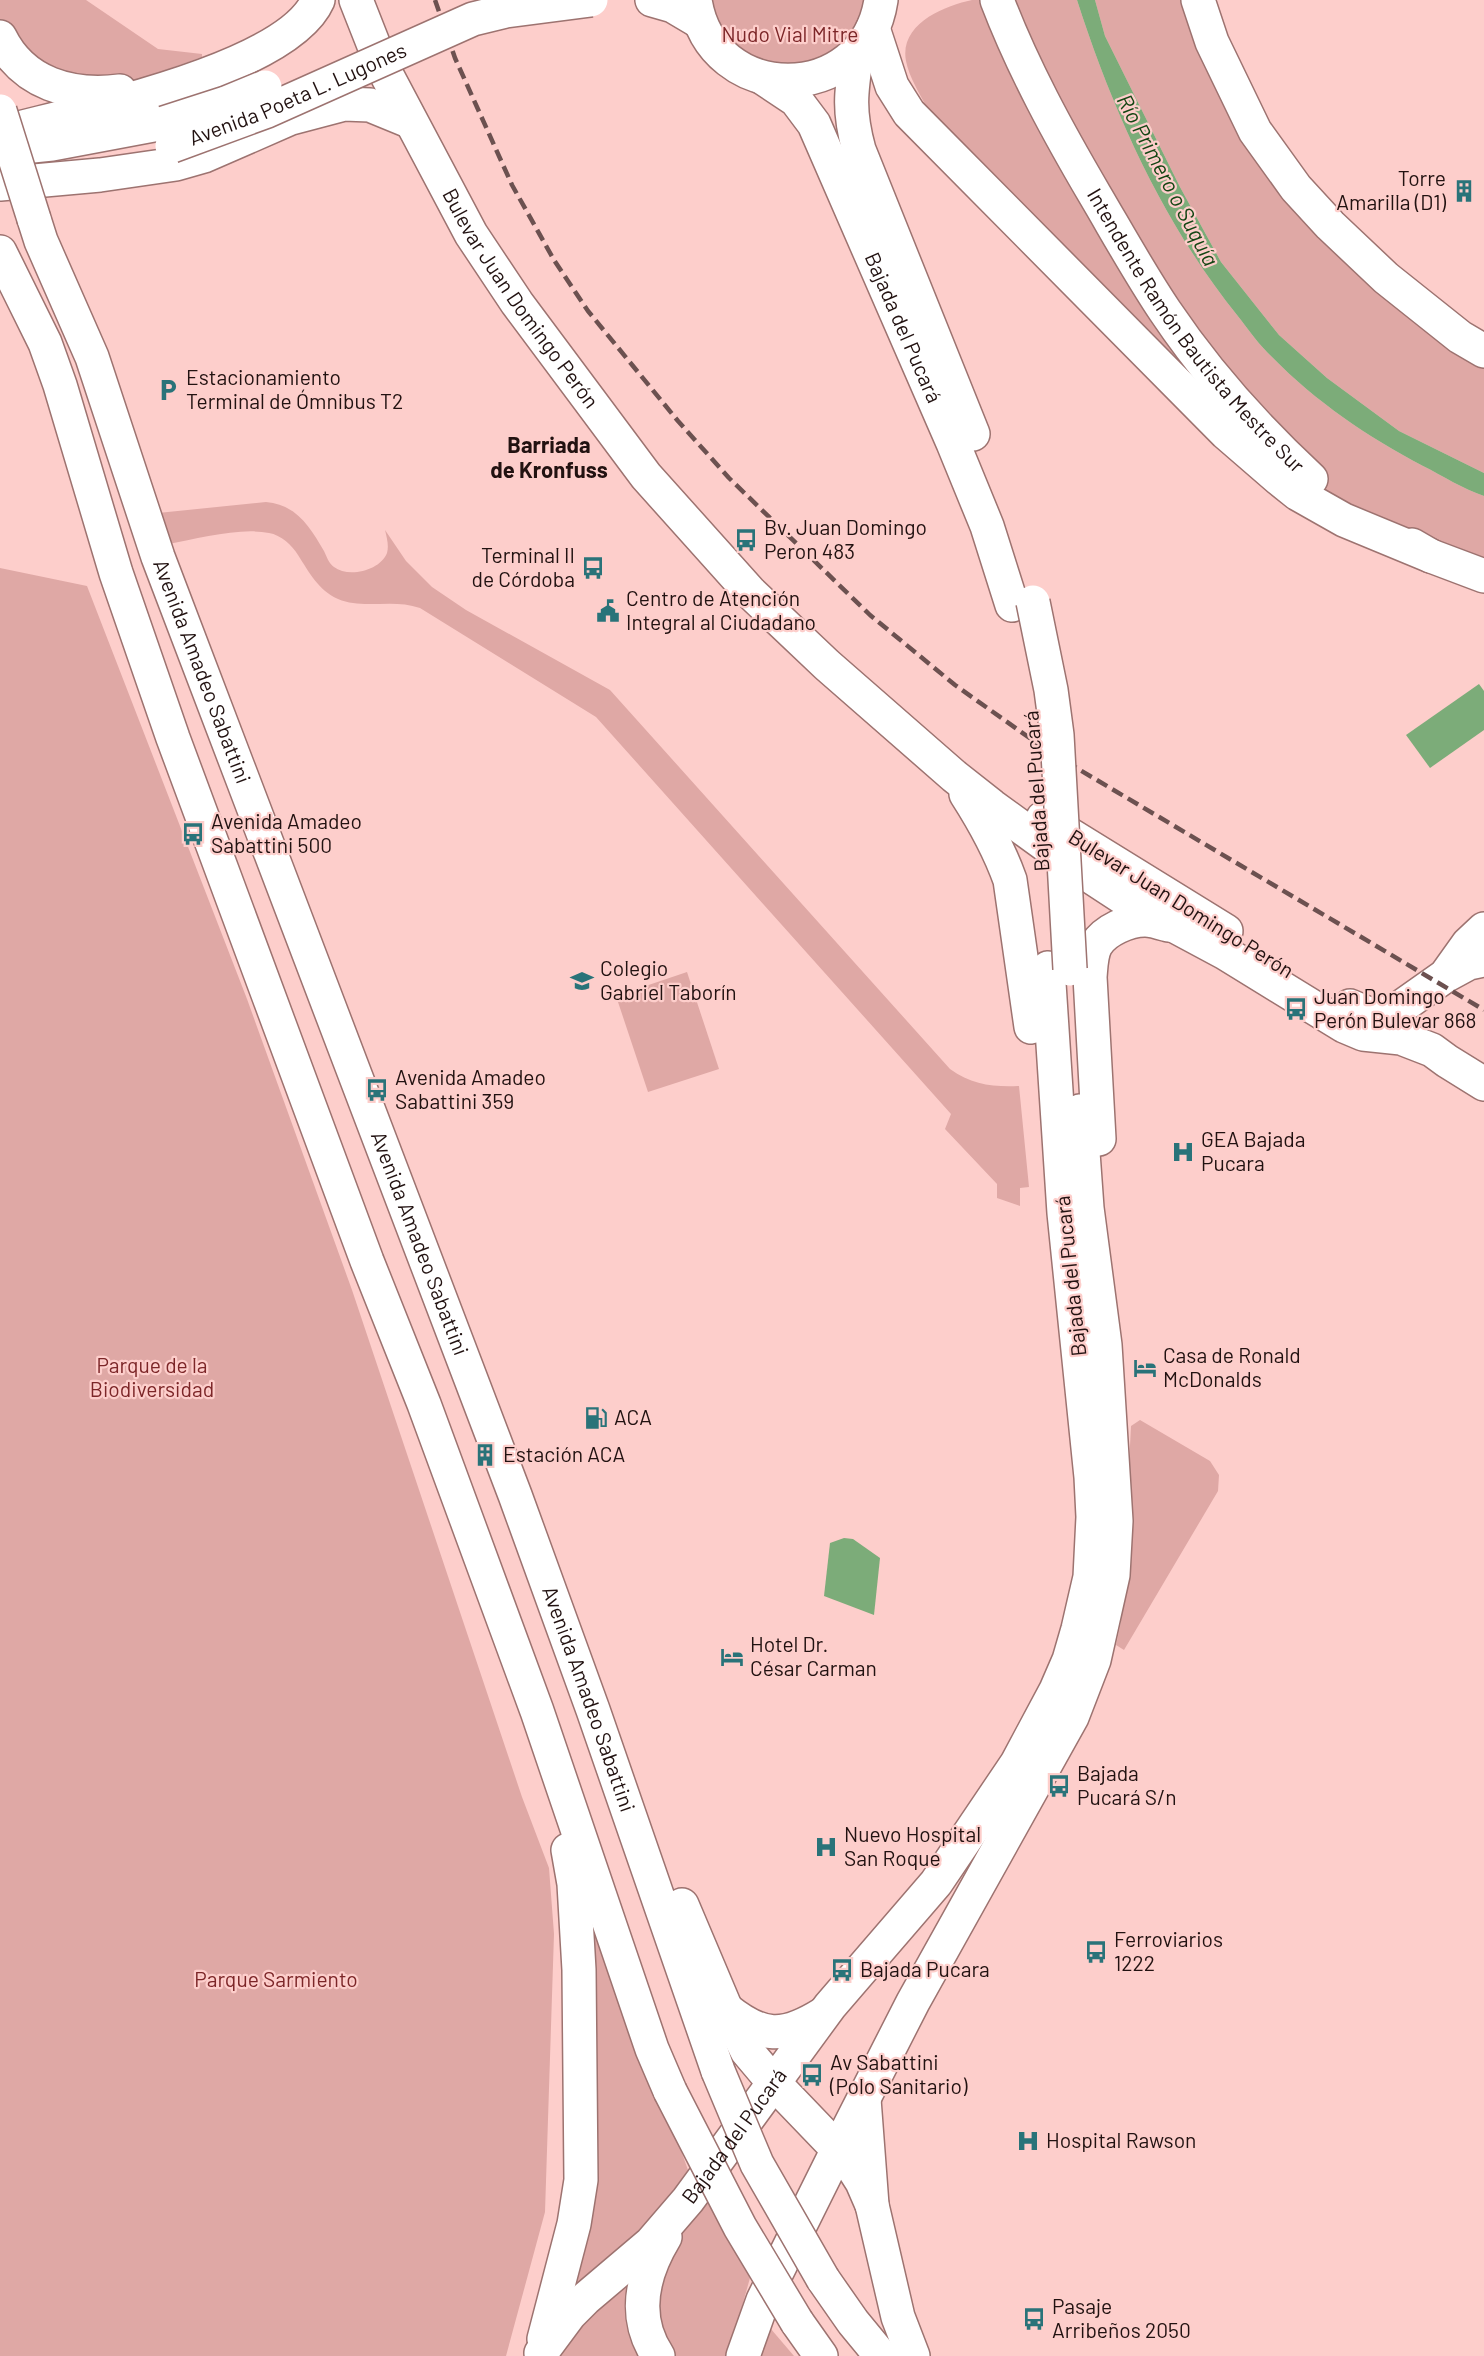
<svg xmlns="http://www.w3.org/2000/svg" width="1484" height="2356" font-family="Barlow,sans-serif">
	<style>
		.green { fill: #dfa8a5 }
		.water { fill: #7cac79 }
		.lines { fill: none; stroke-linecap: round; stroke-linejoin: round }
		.major-casing { stroke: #9d7370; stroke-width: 36 }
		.major { stroke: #fff; stroke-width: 33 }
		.rail { stroke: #6c5150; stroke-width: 4.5; stroke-dasharray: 12 6; stroke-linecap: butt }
		.major-bridge-casing { stroke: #9d7370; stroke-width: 36; stroke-linecap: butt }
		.major-bridge { stroke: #fff; stroke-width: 33 }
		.labels { text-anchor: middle; stroke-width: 4.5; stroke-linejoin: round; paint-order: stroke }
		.park-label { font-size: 21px; fill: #7c2628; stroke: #fdcecb }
		.street-label { font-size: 21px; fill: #221211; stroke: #fdcecb }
		.poi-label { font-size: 21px; fill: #221211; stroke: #fdcecb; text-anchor: start }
		.water-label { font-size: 22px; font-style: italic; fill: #144614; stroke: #fdcecb }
		.neighbourhood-label { font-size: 22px; font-weight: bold; fill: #221211; stroke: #fdcecb }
	</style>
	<rect width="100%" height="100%" fill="#fdcecb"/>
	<!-- green -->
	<g class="green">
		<path d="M 0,0 L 86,0 L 158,49 L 202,54 L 202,57 L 115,88 L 57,84 L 0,33 Z"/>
		<path d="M 709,0 L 871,0 L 858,34 L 803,68 L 752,60 L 722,33 Z"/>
		<path d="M 972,0 L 981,0 L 1186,367 L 927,108 C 920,94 909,77 906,61 C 899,24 944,6 972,0 Z"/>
		<path d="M 997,0 L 1077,0 C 1113,112 1163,223 1237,315 C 1248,329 1259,345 1272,357 C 1316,402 1368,437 1423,466 C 1443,476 1463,489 1484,496 L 1484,576 L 1332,497 L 1312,480 L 1216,378 Z"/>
		<path d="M 1095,0 L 1198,0 L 1255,131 L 1484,351 L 1484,473 L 1399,431 L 1327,378 L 1279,335 L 1221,262 L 1180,187 L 1105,36 Z"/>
		<path d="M 266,502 C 297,505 310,527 324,551 C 326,555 329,564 334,567 C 348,578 380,571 387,553 C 389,546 387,538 385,530 L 406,561 L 432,587 L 466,610 L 610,690 L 950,1069 C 972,1085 993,1087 1019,1086 L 1029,1187 L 1020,1188 L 1020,1206 L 997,1198 L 997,1184 L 945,1129 L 951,1114 L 596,717 L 420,608 C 392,598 364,610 338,599 C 318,590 309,572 298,555 C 292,545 281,535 269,533 C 240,527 198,539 168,544 L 158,513 Z"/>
		<path d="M 0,568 L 87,586 L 247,999 L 352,1290 L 522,1797 L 549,1868 L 554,1934 L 545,2212 L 506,2356 L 0,2356 Z"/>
		<path d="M 687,972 L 719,1069 L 648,1092 L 616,996 Z"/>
		<path d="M 1140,1420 L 1210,1461 L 1219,1475 L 1218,1491 L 1124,1650 L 1116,1645 L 1121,1622 L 1131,1426 Z"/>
		<path d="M 579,1859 L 605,1938 L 688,2170 L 657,2213 L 560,2305 Z"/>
		<path d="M 703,2192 L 750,2278 L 728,2356 L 672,2356 L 656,2312 L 665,2262 Z"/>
		<path d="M 629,2277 L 627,2310 L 641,2356 L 551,2356 Z"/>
		<path d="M 765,2322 L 794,2356 L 755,2356 Z"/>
	</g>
	<!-- water -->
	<g class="water">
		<path d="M 1077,0 L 1095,0 L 1105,36 L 1180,187 L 1221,262 L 1279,335 L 1327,378 L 1399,431 L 1484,473 L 1484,496 C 1463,489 1443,476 1423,466 C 1368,437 1316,402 1272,357 C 1259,345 1248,329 1237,315 C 1163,223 1113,112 1077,0 Z"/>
		<path d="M 1479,684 L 1484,691 L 1484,730 L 1430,768 L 1406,735 Z"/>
		<path d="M 844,1538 L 853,1539 L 880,1558 L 874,1615 L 824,1596 L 830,1543 Z"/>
	</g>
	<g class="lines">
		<!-- major casing -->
		<g class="major-casing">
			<g id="major">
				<path id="s1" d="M 356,0 L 382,66 L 471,234 L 517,303 L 646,476 L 750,592 L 827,665 L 954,776 L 992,806 L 1076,867 L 1128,901 L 1225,953 L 1344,1026 L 1363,1034 L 1401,1038 L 1432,1050 L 1447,1061 L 1484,1084"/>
				<path d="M 652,0 L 673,6 L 700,22"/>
				<path d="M 695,0 C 711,107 865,107 881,0"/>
				<path id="s2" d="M 997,0 C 1023,68 1058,132 1095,195 C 1118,234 1140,274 1165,311 C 1206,372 1257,429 1311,479"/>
				<path d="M 1198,0 L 1212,42 L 1255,131 L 1296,188 L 1330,225 L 1386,278 L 1460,337 L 1484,351"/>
				<path d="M 873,28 L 892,86 L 909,113 L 1226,433 L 1278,478 L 1298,494 L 1344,520 L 1431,556"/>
				<path d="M 0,37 C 23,84 71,97 120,91"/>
				<path d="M 857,52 C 851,92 848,110 859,150 L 973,434"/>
				<path id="s3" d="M 763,78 L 796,100 L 814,124 L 953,443 L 987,526 L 1012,605"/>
				<path d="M 0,133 C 73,113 287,71 318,0"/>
				<path d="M 3,149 L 52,144 L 164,123"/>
				<path d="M 0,184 L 100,175 L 176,164 L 204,156 L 291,118 L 344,104 L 370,105 L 409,121"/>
				<path id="s4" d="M 34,219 L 41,241 L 92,357 L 158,557 L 515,1495 L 593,1710 L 718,2071"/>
				<path d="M 0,252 L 45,343 L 60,385 L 116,573 L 173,738 L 367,1261 L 424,1404 L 537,1711 L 652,2049 L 670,2091"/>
				<path d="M 1412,545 L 1431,556 L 1484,576"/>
				<path d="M 966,794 C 984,822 999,849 1010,880 L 1031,1027"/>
				<path d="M 1043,818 L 1226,931"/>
				<path d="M 1448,972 L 1468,944 L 1484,929"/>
				<path d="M 1350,1006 L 1369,1014 L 1394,1012 L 1445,976 L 1469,963 L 1484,960"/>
				<path d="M 1099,1139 L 1090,977 C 1091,966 1091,954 1096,945 C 1105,930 1129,920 1145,920 C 1152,920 1161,923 1168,925"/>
				<path d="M 682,1905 L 726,2009 L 747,2051 L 774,2083 L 848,2160 L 862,2182 L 872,2205"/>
				<path d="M 726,2009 C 762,2038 783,2039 823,2014"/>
				<path d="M 864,2099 L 872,2205 L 898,2317 L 913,2356"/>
				<path d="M 823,2279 L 853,2322 L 881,2356"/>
				<path d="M 797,2322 L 821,2356"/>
				<path d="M 544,2339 L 574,2224 L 581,2180 L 579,1970 L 574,1884 L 568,1850"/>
				<path id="s5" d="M 541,2353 L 570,2314 L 585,2299 L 651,2243 L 688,2200 L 830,2006 L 936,1883 L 1017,1763 L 1056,1690 L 1069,1660 L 1078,1629 L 1090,1577 L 1093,1517 L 1091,1477 L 1064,1213 L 1048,968"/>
				<path d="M 658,2356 C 632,2317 642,2275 665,2237"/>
				<path d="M 743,2356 L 763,2300 L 838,2149 L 913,2002 L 1072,1717 L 1094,1660 L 1113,1575 L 1116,1521 L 1105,1345 L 1087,1208 L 1080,1111"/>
			</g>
		</g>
		<!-- major -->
		<use href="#major" class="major"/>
		<!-- rail -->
		<path class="rail" d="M 435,0 L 455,58 L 512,185 L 554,260 L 588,311 L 678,421 L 729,478 L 870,615 L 955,685 L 1048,751 L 1484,1010"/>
		<!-- major-bridge casing -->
		<g class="major-bridge-casing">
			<g id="major-bridge">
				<path d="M 0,111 L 34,219"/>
				<path d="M 164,123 L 226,103 L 265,87"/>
				<path id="s6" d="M 172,146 L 267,111 L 473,19 L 506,11 L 591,0"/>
				<path d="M 1033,602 L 1051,690 L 1057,735 L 1070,969"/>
				<path d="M 718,2071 L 757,2164 L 823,2279"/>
				<path d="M 670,2091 L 740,2227 L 797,2322"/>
			</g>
		</g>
		<!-- major-bridge -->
		<use href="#major-bridge" class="major-bridge"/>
	</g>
	<!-- icons -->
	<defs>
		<g id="building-bare" transform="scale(1.8)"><path d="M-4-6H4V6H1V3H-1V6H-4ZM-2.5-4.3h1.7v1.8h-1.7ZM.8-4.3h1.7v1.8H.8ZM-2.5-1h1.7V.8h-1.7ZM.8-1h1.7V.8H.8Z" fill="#297379" stroke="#fdcecb" stroke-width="2.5" paint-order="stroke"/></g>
		<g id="parking-bare" transform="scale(1.8)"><path d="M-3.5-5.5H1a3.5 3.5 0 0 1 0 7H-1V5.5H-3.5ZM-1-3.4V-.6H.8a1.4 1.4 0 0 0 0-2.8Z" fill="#297379" stroke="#fdcecb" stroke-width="2.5" paint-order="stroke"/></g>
		<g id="bus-bare" transform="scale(1.8)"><path d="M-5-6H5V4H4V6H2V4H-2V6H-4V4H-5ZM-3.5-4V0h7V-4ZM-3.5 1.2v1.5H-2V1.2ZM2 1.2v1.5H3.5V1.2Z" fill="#297379" stroke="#fdcecb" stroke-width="2.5" paint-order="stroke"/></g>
		<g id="civic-bare" transform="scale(1.8)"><path d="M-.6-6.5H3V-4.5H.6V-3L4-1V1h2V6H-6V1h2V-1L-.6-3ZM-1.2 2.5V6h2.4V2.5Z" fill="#297379" stroke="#fdcecb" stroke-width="2.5" paint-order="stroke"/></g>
		<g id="school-bare" transform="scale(1.8)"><path d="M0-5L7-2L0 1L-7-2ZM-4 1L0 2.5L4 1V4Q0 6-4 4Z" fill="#297379" stroke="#fdcecb" stroke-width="2.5" paint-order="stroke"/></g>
		<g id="hospital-bare" transform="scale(1.8)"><path d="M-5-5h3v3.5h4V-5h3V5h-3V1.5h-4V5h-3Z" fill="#297379" stroke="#fdcecb" stroke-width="2.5" paint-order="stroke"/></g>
		<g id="hotel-bare" transform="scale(1.8)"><path d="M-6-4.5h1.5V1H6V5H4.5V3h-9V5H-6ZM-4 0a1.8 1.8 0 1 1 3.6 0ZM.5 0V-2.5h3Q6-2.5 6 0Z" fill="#297379" stroke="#fdcecb" stroke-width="2.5" paint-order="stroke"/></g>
		<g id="fuel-bare" transform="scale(1.8)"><path d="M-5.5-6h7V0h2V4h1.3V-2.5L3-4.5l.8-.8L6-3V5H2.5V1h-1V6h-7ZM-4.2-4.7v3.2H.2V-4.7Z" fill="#297379" stroke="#fdcecb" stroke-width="2.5" paint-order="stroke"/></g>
	</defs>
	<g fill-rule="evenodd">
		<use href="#building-bare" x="1464" y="191"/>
		<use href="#parking-bare" x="168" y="390"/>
		<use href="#bus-bare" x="746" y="540"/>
		<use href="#bus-bare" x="593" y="568"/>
		<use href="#civic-bare" x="608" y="611"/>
		<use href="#bus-bare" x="193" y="834"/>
		<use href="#school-bare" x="582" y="981"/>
		<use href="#bus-bare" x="1296" y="1009"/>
		<use href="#bus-bare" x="377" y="1090"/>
		<use href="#hospital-bare" x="1183" y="1152"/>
		<use href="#hotel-bare" x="1145" y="1368"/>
		<use href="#fuel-bare" x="596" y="1418"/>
		<use href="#building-bare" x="485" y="1455"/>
		<use href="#hotel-bare" x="732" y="1657"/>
		<use href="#bus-bare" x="1059" y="1786"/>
		<use href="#hospital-bare" x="826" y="1847"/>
		<use href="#bus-bare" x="1096" y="1952"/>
		<use href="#bus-bare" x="842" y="1970"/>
		<use href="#bus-bare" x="812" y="2075"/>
		<use href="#hospital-bare" x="1028" y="2141"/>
		<use href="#bus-bare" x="1034" y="2319"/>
	</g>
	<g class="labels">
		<!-- park labels -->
		<g class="park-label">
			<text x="790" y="42">Nudo Vial Mitre</text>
			<text x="152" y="1373">Parque de la<tspan x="152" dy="24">Biodiversidad</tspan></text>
			<text x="276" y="1987">Parque Sarmiento</text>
		</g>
		<!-- street labels -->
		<g class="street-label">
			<text dy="7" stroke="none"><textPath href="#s6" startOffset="136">Avenida Poeta L. Lugones</textPath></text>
			<text dy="7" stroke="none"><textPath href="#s1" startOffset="342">Bulevar Juan Domingo Perón</textPath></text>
			<text dy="7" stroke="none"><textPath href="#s3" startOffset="292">Bajada del Pucará</textPath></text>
			<text dy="7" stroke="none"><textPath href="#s2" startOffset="388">Intendente Ramón Bautista Mestre Sur</textPath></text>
			<text dy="7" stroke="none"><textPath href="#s4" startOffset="483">Avenida Amadeo Sabattini</textPath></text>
			<text transform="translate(1037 791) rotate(-94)" y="7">Bajada del Pucará</text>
			<text transform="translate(1181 904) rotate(32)" y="7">Bulevar Juan Domingo Perón</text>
			<text dy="7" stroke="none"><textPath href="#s4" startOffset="1095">Avenida Amadeo Sabattini</textPath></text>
			<text transform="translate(1071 1276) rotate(-96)" y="7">Bajada del Pucará</text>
			<text dy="7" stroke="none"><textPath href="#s4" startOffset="1581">Avenida Amadeo Sabattini</textPath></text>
			<text dy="7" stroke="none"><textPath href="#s5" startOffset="292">Bajada del Pucará</textPath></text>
		</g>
		<!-- poi labels -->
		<g class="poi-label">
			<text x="1446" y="186" text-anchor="end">Torre<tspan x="1446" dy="24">Amarilla (D1)</tspan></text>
			<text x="186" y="385">Estacionamiento<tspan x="186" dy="24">Terminal de Ómnibus T2</tspan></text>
			<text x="764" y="535">Bv. Juan Domingo<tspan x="764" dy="24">Peron 483</tspan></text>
			<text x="575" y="563" text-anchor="end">Terminal II<tspan x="575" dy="24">de Córdoba</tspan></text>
			<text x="626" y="606">Centro de Atención<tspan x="626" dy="24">Integral al Ciudadano</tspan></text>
			<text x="211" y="829">Avenida Amadeo<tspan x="211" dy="24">Sabattini 500</tspan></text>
			<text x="600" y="976">Colegio<tspan x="600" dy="24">Gabriel Taborín</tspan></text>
			<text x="1314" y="1004">Juan Domingo<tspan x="1314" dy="24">Perón Bulevar 868</tspan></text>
			<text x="395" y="1085">Avenida Amadeo<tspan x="395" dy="24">Sabattini 359</tspan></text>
			<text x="1201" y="1147">GEA Bajada<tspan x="1201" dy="24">Pucara</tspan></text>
			<text x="1163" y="1363">Casa de Ronald<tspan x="1163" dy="24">McDonalds</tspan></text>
			<text x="614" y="1425">ACA</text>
			<text x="503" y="1462">Estación ACA</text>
			<text x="750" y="1652">Hotel Dr.<tspan x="750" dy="24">César Carman</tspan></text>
			<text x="1077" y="1781">Bajada<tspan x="1077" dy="24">Pucará S/n</tspan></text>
			<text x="844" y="1842">Nuevo Hospital<tspan x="844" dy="24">San Roque</tspan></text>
			<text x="1114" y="1947">Ferroviarios<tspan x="1114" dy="24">1222</tspan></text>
			<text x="860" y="1977">Bajada Pucara</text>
			<text x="830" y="2070">Av Sabattini<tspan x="830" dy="24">(Polo Sanitario)</tspan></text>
			<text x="1046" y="2148">Hospital Rawson</text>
			<text x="1052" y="2314">Pasaje<tspan x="1052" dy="24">Arribeños 2050</tspan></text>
		</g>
		<!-- water labels -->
		<g class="water-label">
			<text transform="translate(1168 180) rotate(62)" y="8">Río Primero o Suquía</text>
		</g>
		<!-- neighbourhood labels -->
		<g class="neighbourhood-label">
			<text x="549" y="453">Barriada<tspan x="549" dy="25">de Kronfuss</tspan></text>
		</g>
	</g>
</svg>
